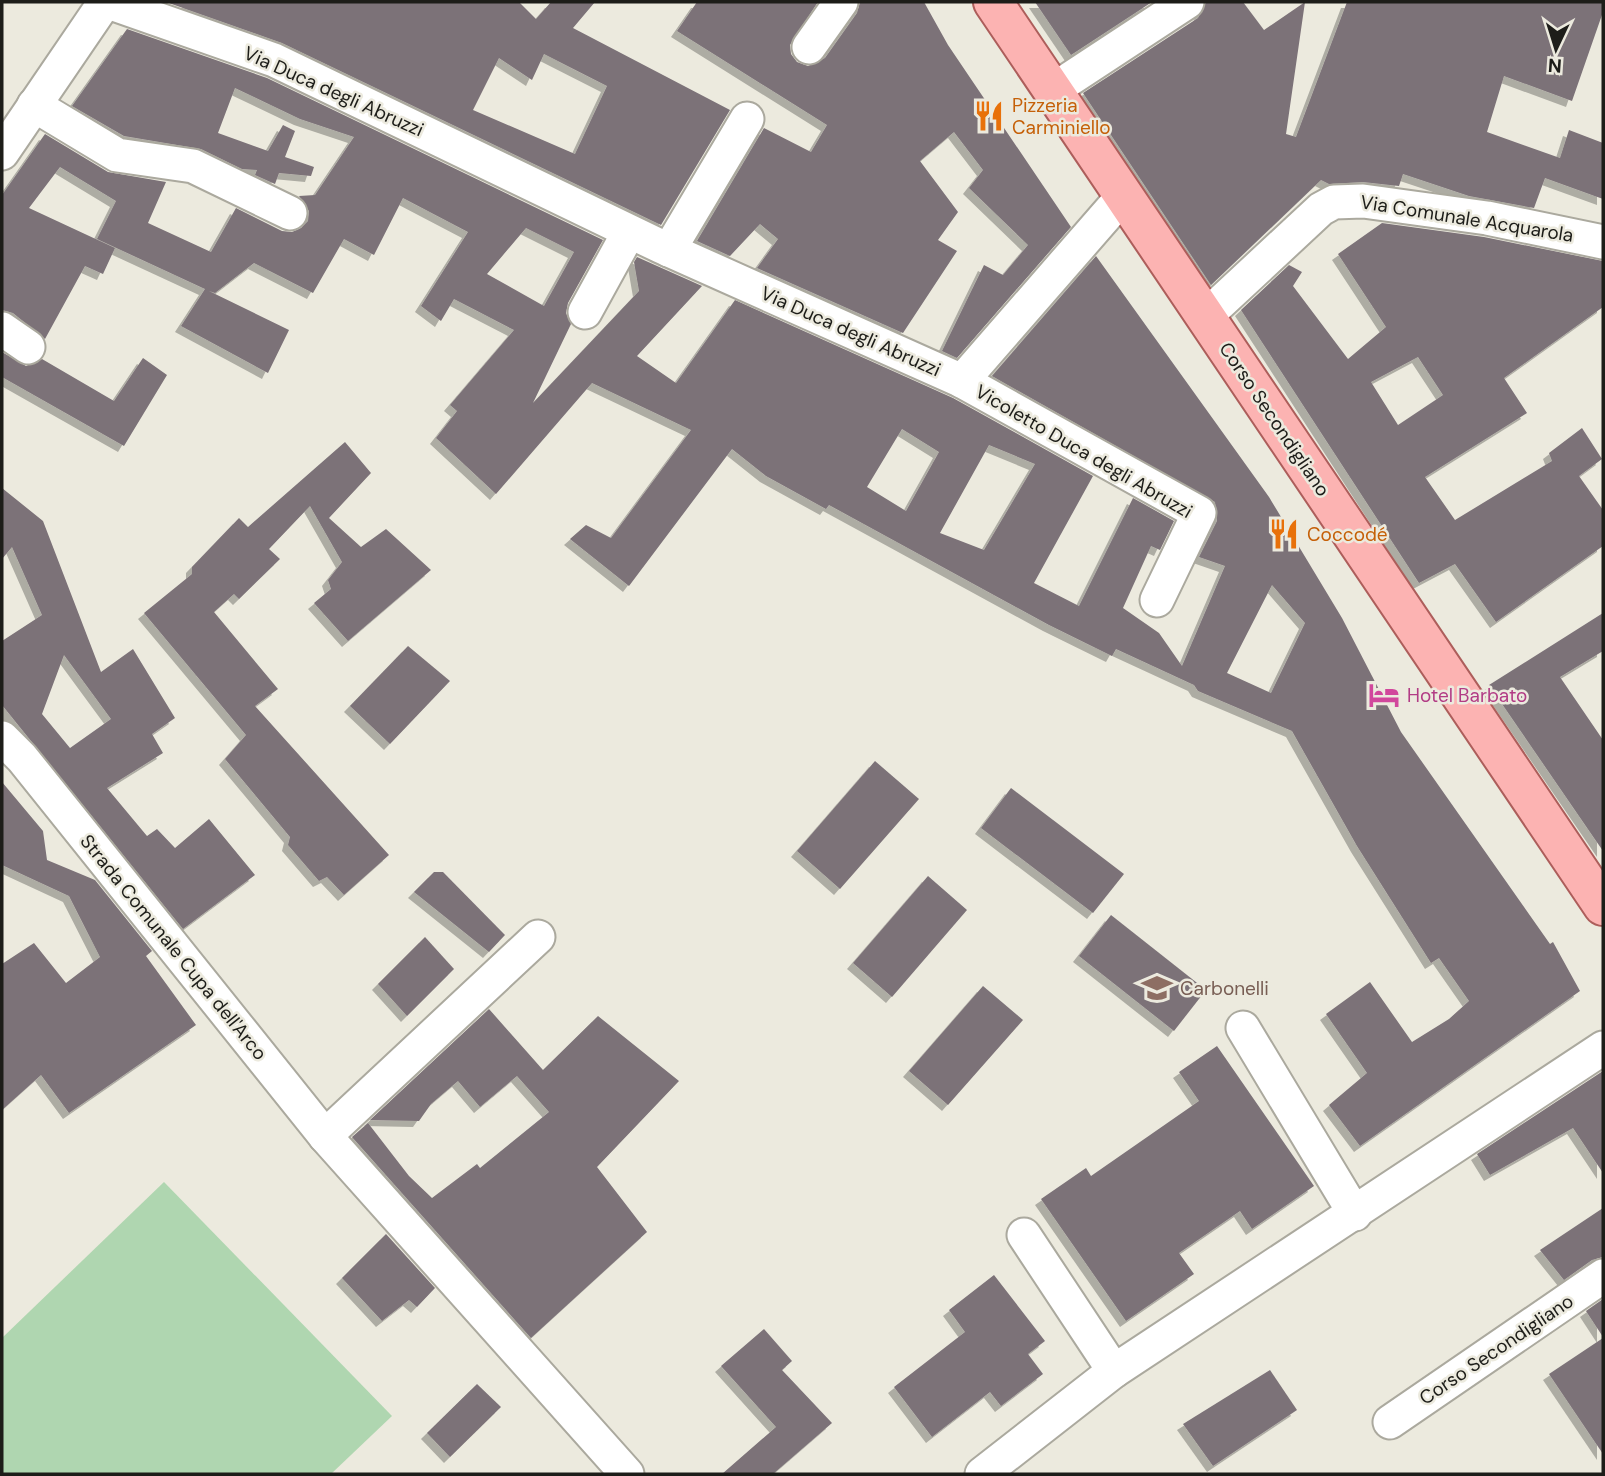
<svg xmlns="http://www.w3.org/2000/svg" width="1605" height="1476" font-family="'DM Sans',sans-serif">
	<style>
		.green { fill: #afd6b0 }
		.building { fill: #7c7278; fill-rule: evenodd; filter: url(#shadow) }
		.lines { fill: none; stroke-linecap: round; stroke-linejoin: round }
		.minor-casing { stroke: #aba99e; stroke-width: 37 }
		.major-casing { stroke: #ad5e5b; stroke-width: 42 }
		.minor { stroke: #fff; stroke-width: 33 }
		.major { stroke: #fcb3b2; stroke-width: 38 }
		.labels { text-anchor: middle; stroke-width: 5; stroke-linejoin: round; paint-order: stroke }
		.street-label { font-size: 19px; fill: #1d1d19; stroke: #eceade }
		.food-label { font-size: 19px; fill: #c56008; stroke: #eceade; text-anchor: start }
		.hotel-label { font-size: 19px; fill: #b23c85; stroke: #eceade; text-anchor: start }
		.education-label { font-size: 19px; fill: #785e54; stroke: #eceade; text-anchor: start }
	</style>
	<defs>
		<filter id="shadow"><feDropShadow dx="-6" dy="6" stdDeviation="0" flood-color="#0004"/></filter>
	</defs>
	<rect width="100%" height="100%" fill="#eceade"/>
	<!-- green -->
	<path class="green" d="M 164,1182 L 392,1416 L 331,1474 L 2,1474 L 2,1338 Z"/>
	<!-- building -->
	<g class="building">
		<path d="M 166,2 L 519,2 L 536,19 L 551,2 L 595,2 L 573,28 L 730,110 L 661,225 L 282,43 ZM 544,54 L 607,86 L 575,154 L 473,110 L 499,58 L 532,80 Z"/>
		<path d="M 697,2 L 818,2 L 790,45 L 791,54 L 797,62 L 808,66 L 825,58 L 857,13 L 860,2 L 924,2 L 948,45 L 1071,227 L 957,358 L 942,351 L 984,265 L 1003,275 L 1028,245 L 969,188 L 983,170 L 954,132 L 920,161 L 958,212 L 938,240 L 957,251 L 903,333 L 757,268 L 778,239 L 760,224 L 730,256 L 697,241 L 764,128 L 811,152 L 827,125 L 677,31 Z"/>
		<path d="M 1035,2 L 1152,2 L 1071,55 Z"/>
		<path d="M 1206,2 L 1243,2 L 1264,30 L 1305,2 L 1286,134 L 1296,137 L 1347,2 L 1603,2 L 1603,12 L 1572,101 L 1504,76 L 1487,132 L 1560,158 L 1569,130 L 1603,143 L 1603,199 L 1545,178 L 1534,208 L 1469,196 L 1403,174 L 1399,186 L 1363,182 L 1329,184 L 1321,180 L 1211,285 L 1083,93 L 1198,18 Z"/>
		<path d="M 127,29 L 267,78 L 603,240 L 568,303 L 566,313 L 571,324 L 533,403 L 639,291 L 634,262 L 637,257 L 702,286 L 637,356 L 676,383 L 735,300 L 953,398 L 1093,476 L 1034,583 L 1079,606 L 1133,498 L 1174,521 L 1160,550 L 1151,546 L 1123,608 L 1159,633 L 1182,666 L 1225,566 L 1199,557 L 1217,521 L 1215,502 L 992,376 L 1096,256 L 1269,497 L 1342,618 L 1401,732 L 1550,944 L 1553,942 L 1580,991 L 1360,1146 L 1329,1105 L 1367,1073 L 1326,1014 L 1370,982 L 1412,1042 L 1449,1019 L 1469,1001 L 1439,958 L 1431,963 L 1357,846 L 1292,731 L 1198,691 L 1194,685 L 1116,649 L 1112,656 L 1049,625 L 829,505 L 826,509 L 766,476 L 732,449 L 629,586 L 570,539 L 586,525 L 611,538 L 691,430 L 592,383 L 496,494 L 436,438 L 457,411 L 450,405 L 514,330 L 454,299 L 441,321 L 421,306 L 468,232 L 403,198 L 374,255 L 344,239 L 313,293 L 254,263 L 215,293 L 209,291 L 289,330 L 268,373 L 181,326 L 205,289 L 97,239 L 116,201 L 60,167 L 29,208 L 115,248 L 103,274 L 85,266 L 45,339 L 13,313 L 2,310 L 2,195 L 45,134 L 108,172 L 166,182 L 148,223 L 211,252 L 236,208 L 282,231 L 292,232 L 301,228 L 308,221 L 309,211 L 299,196 L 315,195 L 354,137 L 300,119 L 235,88 L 218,133 L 268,151 L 283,125 L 295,131 L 285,157 L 314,167 L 311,176 L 279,173 L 275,184 L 255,175 L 257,170 L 242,169 L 201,149 L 124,136 L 72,106 ZM 526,228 L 574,252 L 544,306 L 487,274 ZM 902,429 L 939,452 L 906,511 L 867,487 ZM 989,445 L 1035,464 L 984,550 L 940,533 ZM 1272,585 L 1305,623 L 1271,693 L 1227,673 Z"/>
		<path d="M 1382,223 L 1484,237 L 1603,261 L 1603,307 L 1504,378 L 1527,413 L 1425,477 L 1455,520 L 1552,461 L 1549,453 L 1582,428 L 1602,459 L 1579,476 L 1603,510 L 1603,546 L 1496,622 L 1455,564 L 1419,583 L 1241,310 L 1289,265 L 1302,272 L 1293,286 L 1348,359 L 1386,327 L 1338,254 ZM 1418,357 L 1443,395 L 1398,425 L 1371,382 Z"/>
		<path d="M 2,352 L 26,366 L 42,359 L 114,401 L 143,358 L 167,375 L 124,446 L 2,377 Z"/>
		<path d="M 345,442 L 371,473 L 329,518 L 361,547 L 386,529 L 431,570 L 348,641 L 314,603 L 331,589 L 328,580 L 342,562 L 310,506 L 269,549 L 280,559 L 239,599 L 234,594 L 214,612 L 278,689 L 255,706 L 389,855 L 344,895 L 327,877 L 319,881 L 288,845 L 290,837 L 225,759 L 246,735 L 144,613 L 192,574 L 192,567 L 239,518 L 248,527 Z"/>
		<path d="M 2,488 L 43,521 L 101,672 L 133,649 L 175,718 L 152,734 L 163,753 L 107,788 L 147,836 L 157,829 L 175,848 L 209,819 L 255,875 L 183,929 L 2,705 L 2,641 L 42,615 L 12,547 L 2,559 ZM 64,655 L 111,719 L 70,748 L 42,714 Z"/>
		<path d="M 1603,613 L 1603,651 L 1560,677 L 1603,740 L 1603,851 L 1489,685 Z"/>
		<path d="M 408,646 L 450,681 L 390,744 L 350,706 Z"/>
		<path d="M 875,761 L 919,799 L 840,889 L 797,851 Z"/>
		<path d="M 2,782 L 43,831 L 47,860 L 95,880 L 152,951 L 146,956 L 196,1025 L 69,1113 L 41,1075 L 2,1110 L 2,964 L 34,943 L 66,983 L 100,957 L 69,896 L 2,865 Z"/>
		<path d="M 1011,788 L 1124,874 L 1093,913 L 981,828 Z"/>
		<path d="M 434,872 L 443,872 L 505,935 L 489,952 L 414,892 Z"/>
		<path d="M 928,876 L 967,910 L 892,997 L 853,963 Z"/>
		<path d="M 1111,915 L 1206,990 L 1174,1031 L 1079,956 Z"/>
		<path d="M 425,937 L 454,969 L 407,1016 L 378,984 Z"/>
		<path d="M 983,986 L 1023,1020 L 948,1105 L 909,1071 Z"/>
		<path d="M 489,1009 L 543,1070 L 598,1016 L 679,1081 L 597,1167 L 647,1232 L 531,1338 L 352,1137 L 368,1123 L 409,1176 L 432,1198 L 477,1164 L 480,1168 L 549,1112 L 517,1076 L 480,1107 L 458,1081 L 431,1104 L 419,1121 L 370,1120 Z"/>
		<path d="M 1217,1046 L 1314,1186 L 1252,1229 L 1240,1211 L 1179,1253 L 1194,1274 L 1126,1321 L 1041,1199 L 1086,1168 L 1091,1176 L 1199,1101 L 1179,1072 Z"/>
		<path d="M 1603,1071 L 1603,1173 L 1573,1128 L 1490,1175 L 1477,1154 Z"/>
		<path d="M 1603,1208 L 1603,1257 L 1592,1260 L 1564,1280 L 1540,1250 Z"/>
		<path d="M 386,1234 L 435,1288 L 417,1307 L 409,1300 L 382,1321 L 342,1278 Z"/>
		<path d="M 994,1275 L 1045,1341 L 1028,1354 L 1043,1374 L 1001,1406 L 990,1392 L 932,1437 L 894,1387 L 965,1332 L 949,1310 Z"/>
		<path d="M 1603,1299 L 1603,1337 L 1586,1311 Z"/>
		<path d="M 764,1329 L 792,1361 L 782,1370 L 832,1423 L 773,1474 L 722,1474 L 776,1427 L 721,1366 Z"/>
		<path d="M 1603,1338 L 1603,1454 L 1549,1374 Z"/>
		<path d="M 1270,1370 L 1297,1410 L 1213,1466 L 1183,1424 Z"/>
		<path d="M 477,1384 L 501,1407 L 450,1457 L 427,1433 Z"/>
	</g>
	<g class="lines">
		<!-- minor casing -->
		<g class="minor-casing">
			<g id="minor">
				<path d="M 108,2 L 274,60 L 660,246 L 962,381 L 1199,513 L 1157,600"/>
				<path d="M 809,47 L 841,2"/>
				<path d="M 1053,90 L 1187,2"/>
				<path d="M 34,105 L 117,155 L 193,166 L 290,213"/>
				<path d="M 2,153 L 105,2"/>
				<path d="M 669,250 L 747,119"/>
				<path d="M 585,312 L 629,232"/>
				<path d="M 1206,316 L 1321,209 L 1334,202 L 1363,201 L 1487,218 L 1603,242"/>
				<path d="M 2,329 L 28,347"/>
				<path d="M 962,381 L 1124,195"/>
				<path d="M 2,738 L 22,758 L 325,1136 L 627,1474"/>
				<path d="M 1243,1028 L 1355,1214"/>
				<path d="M 325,1136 L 538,937"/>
				<path d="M 1024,1235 L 1114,1371"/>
				<path d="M 1390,1422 L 1603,1276"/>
				<path d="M 982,1474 L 1114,1371 L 1603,1048"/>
			</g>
		</g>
		<!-- major casing -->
		<g class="major-casing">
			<path id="major" d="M 993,2 L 1603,906"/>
		</g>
		<!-- minor -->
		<use href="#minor" class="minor"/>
		<!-- major -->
		<use href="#major" class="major"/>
	</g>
	<!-- icons -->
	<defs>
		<g id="restaurant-bare" transform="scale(2.415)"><path d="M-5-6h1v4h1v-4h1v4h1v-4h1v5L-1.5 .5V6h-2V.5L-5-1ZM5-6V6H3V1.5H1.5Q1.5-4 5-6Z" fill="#e8710a" stroke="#eceade" stroke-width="2.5" paint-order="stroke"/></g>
		<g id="hotel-bare" transform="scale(2.415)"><path d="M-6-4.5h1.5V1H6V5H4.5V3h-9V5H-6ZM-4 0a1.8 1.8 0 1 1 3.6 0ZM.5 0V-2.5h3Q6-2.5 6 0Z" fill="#d1479c" stroke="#eceade" stroke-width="2.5" paint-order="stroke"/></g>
		<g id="school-bare" transform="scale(2.415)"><path d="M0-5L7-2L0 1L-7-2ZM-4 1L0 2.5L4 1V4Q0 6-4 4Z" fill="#8d6e63" stroke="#eceade" stroke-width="2.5" paint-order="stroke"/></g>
	</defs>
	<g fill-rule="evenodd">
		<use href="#restaurant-bare" x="989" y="116"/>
		<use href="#restaurant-bare" x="1284" y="534"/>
		<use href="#hotel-bare" x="1384" y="695"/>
		<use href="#school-bare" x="1157" y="988"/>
	</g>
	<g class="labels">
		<!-- street labels -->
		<g class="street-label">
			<text transform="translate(334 91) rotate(24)" y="7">Via Duca degli Abruzzi</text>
			<text transform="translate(1467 218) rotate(9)" y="7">Via Comunale Acquarola</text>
			<text transform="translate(851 331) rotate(24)" y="7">Via Duca degli Abruzzi</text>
			<text transform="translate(1275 419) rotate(56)" y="7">Corso Secondigliano</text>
			<text transform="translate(1084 451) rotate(30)" y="7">Vicoletto Duca degli Abruzzi</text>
			<text transform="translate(174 947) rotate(51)" y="7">Strada Comunale Cupa dell'Arco</text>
			<text transform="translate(1496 1349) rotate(-34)" y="7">Corso Secondigliano</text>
		</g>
		<!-- food labels -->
		<g class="food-label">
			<text x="1012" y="112">Pizzeria<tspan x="1012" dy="22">Carminiello</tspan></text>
			<text x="1307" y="541">Coccodé</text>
		</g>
		<!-- hotel labels -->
		<g class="hotel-label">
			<text x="1407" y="702">Hotel Barbato</text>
		</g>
		<!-- education labels -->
		<g class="education-label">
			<text x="1180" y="995">Carbonelli</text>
		</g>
	</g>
	<!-- border -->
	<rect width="1605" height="1476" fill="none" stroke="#1d1d19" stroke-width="7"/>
	<!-- north arrow -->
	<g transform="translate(1556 49) rotate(184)" stroke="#eceade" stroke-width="5" paint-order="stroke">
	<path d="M0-5L12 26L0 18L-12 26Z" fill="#1d1d19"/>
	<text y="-10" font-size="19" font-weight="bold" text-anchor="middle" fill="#1d1d19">N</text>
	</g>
</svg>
